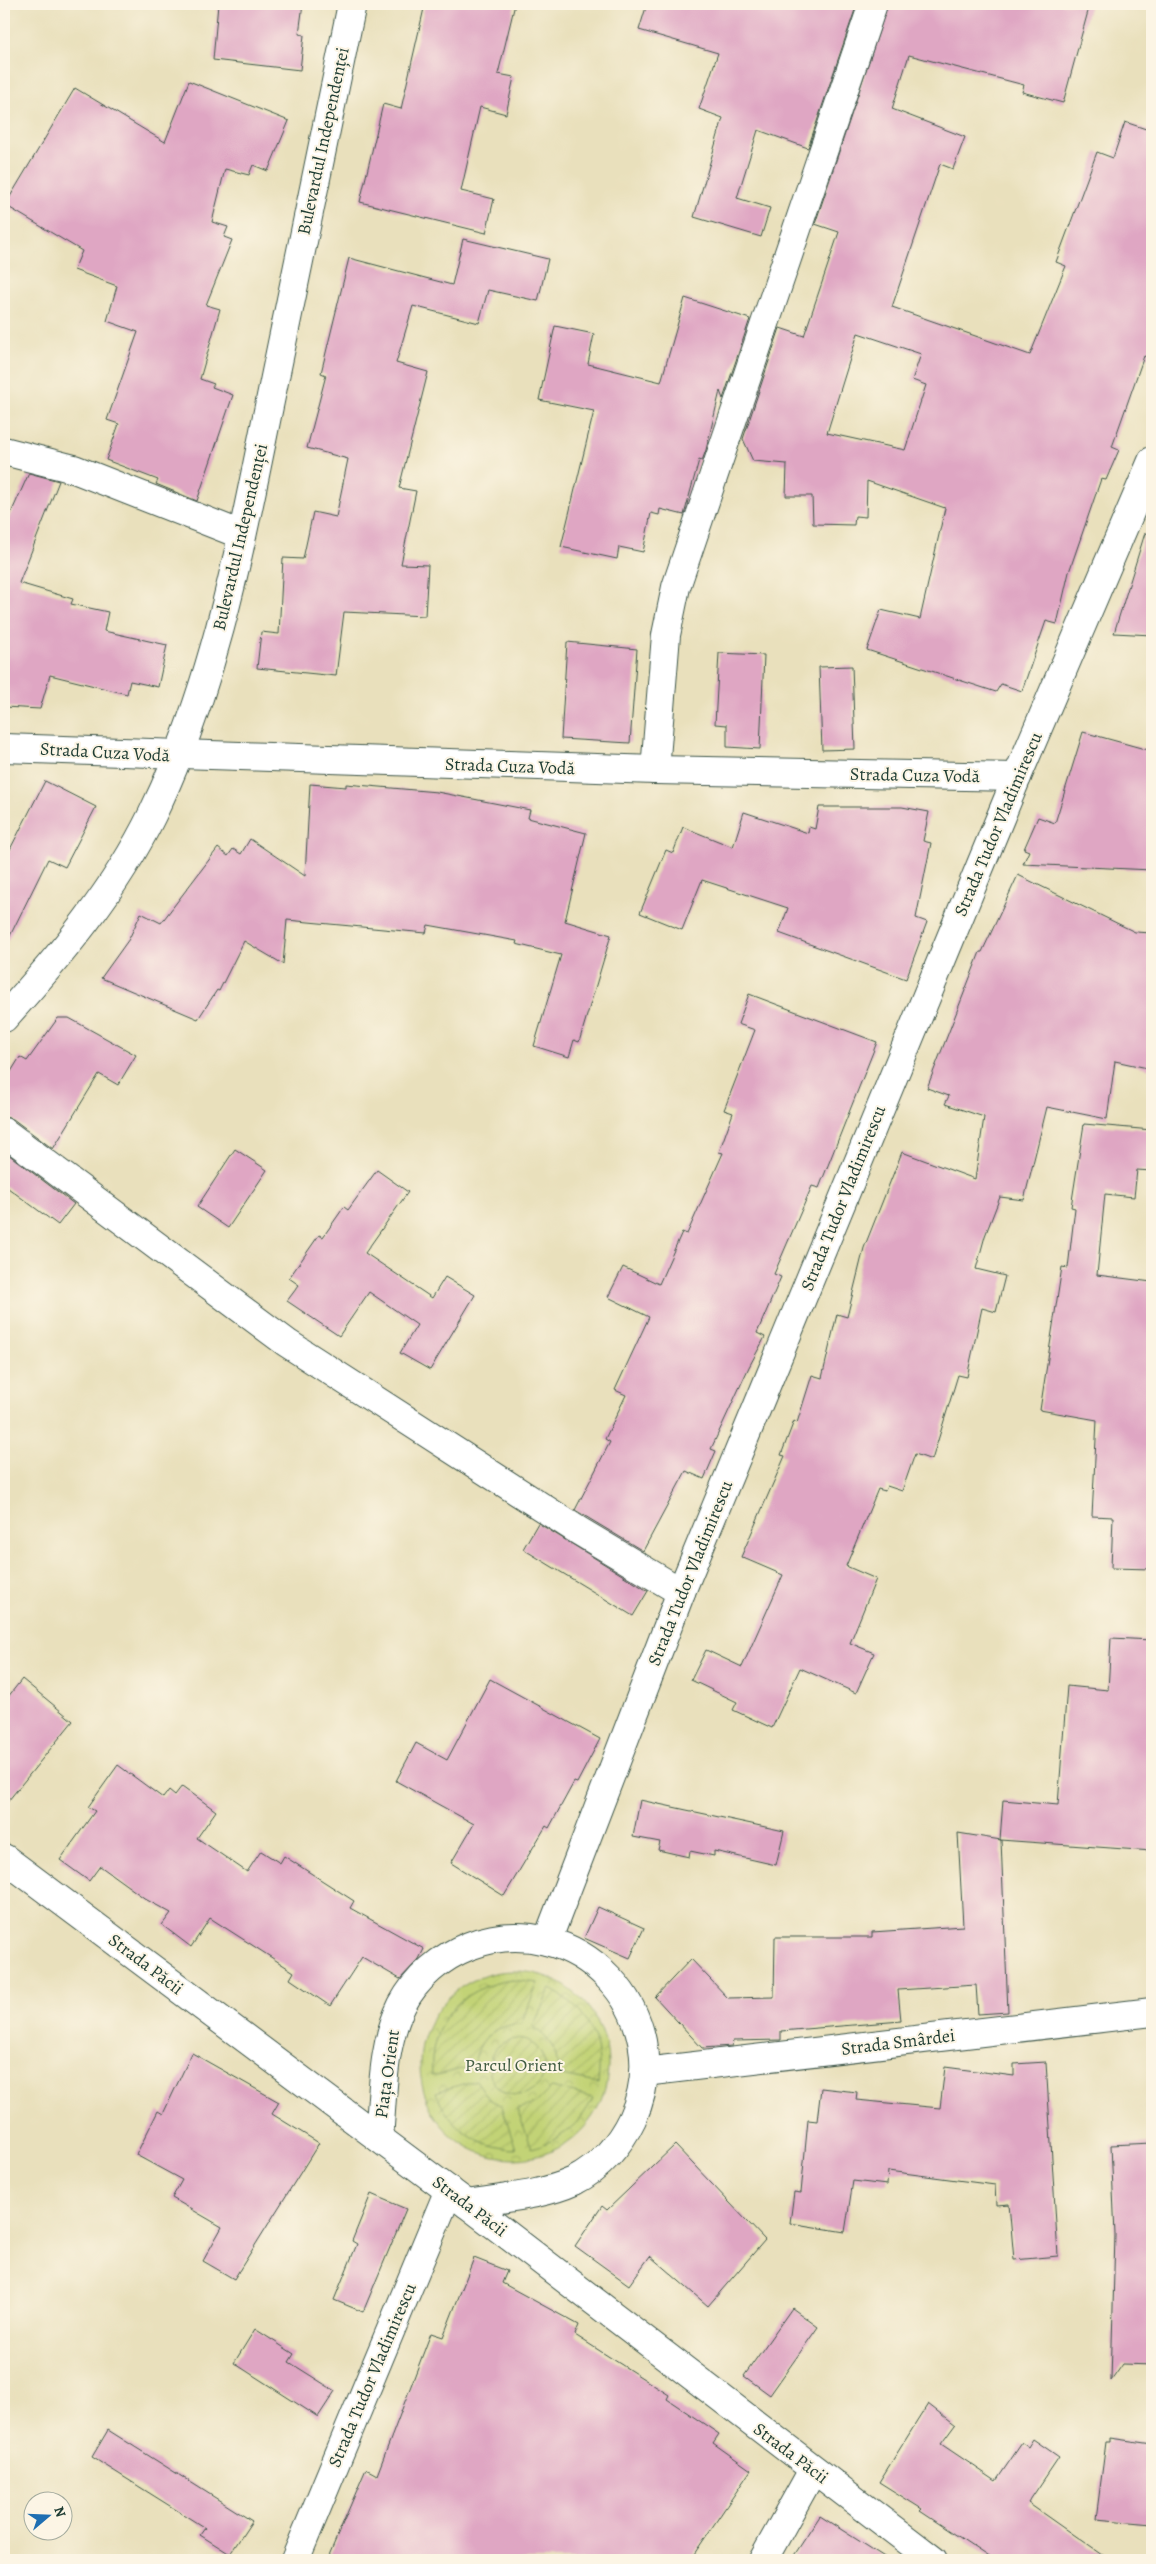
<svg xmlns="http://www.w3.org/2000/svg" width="1156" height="2564" font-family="Alegreya,serif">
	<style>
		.park { fill: url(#park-crowns); stroke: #708855 }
		.garden { fill: url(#garden-furrows); stroke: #708855 }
		.building { fill: #dfa6c3; fill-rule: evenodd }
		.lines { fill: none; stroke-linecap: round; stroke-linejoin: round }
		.street-casing { stroke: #3d5548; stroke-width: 30 }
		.secondary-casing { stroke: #3d5548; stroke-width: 30 }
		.street { stroke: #fff; stroke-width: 28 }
		.secondary { stroke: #fff; stroke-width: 28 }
		.labels { text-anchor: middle; stroke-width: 4; stroke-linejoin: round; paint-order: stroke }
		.street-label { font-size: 18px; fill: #1f3d34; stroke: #fcf5e5 }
		.park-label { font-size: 18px; fill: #405b41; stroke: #fcf5e5 }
	</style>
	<defs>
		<pattern id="park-crowns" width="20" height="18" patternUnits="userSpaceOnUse" patternTransform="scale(1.25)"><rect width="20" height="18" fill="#c2d376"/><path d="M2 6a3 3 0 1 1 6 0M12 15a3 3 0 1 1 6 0" fill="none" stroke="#a6b667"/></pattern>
		<pattern id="garden-furrows" width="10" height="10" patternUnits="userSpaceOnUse" patternTransform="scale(1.25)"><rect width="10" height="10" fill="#c2d376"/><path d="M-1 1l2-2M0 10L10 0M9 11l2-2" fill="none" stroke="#a6b667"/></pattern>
	</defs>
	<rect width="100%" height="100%" fill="#fcf5e5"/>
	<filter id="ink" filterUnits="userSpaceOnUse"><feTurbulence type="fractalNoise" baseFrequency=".02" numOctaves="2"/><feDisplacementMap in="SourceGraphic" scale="10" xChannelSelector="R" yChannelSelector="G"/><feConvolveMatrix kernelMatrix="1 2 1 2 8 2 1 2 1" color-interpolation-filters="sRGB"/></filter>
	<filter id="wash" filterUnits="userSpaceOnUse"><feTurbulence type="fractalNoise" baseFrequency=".0096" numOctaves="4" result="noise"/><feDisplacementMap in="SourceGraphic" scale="20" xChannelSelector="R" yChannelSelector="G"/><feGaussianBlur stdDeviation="1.12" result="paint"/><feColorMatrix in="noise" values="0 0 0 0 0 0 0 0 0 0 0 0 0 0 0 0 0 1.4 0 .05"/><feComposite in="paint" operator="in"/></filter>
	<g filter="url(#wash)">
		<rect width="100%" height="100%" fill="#e9e0bc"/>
		<!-- park -->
		<circle class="park" cx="514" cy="2065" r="94"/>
		<!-- garden -->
		<g class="garden">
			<path d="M 512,1980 L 538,1983 L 521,2024 C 494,2025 477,2039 474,2066 L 432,2076 C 428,2023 459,1987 512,1980 Z"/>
			<path d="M 550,1989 C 587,2008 604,2042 598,2083 L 557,2075 C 559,2053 551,2039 533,2027 Z"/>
			<circle cx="517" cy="2067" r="28"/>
			<path d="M 476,2080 L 489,2099 L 502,2106 L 516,2149 C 479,2148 448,2127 436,2092 Z"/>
			<path d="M 552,2087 L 593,2098 C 580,2125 560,2140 532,2148 L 517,2109 L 535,2104 Z"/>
		</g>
		<g id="blocks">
			<!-- building -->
			<g class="building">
				<path d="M 218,4 L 303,4 L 299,34 L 304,35 L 300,70 L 213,60 Z"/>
				<path d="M 425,4 L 515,4 L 498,74 L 514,77 L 506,114 L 480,107 L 461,191 L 494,199 L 486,233 L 360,202 L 383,104 L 401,109 Z"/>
				<path d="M 647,4 L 857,4 L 808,148 L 758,130 L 737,198 L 770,208 L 761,237 L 694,217 L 723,118 L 699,109 L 718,53 L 639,30 Z"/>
				<path d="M 888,4 L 1090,4 L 1063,103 L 1022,92 L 1024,85 L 909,55 L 892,109 L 965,137 L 953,169 L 940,164 L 892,307 L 1030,355 L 1066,266 L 1056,262 L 1097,152 L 1113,158 L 1125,122 L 1152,131 L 1152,359 L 1144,356 L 1112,447 L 1119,450 L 1106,480 L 1101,479 L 1069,572 L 1057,624 L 1046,621 L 1022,691 L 1001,684 L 996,692 L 867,650 L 881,610 L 920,619 L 945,508 L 867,481 L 866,517 L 855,516 L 854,525 L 813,524 L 812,496 L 786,496 L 787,464 L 753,461 L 743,439 L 780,328 L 804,336 L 839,232 L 815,224 ZM 858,333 L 921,354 L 912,380 L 926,385 L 905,450 L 827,433 Z"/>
				<path d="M 189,81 L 289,121 L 268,171 L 253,165 L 249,175 L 225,169 L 212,222 L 228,227 L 224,237 L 232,240 L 206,305 L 220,309 L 200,379 L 214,384 L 212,387 L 233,395 L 197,501 L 156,484 L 158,480 L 106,460 L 119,424 L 107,420 L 138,332 L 107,321 L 117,286 L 74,270 L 82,251 L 5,205 L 75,88 L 165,142 Z"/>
				<path d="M 463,239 L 548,259 L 538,301 L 488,290 L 479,323 L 413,306 L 396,363 L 428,372 L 399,488 L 416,491 L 401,564 L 428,565 L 425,616 L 344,612 L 336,676 L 257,668 L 261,632 L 279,634 L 283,558 L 303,559 L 313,512 L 336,517 L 348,459 L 307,448 L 326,375 L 321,373 L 349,258 L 452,285 Z"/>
				<path d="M 685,298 L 750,319 L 723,399 L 720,391 L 706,450 L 702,461 L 699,460 L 684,515 L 660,509 L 659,515 L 651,513 L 643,552 L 619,547 L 617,559 L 561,547 L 594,411 L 539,400 L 555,326 L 594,334 L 588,364 L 661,382 Z"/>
				<path d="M 29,473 L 59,481 L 19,583 L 73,599 L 71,604 L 108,612 L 104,631 L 167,645 L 158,687 L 130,681 L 127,694 L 50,675 L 40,709 L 4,707 L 4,529 Z"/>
				<path d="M 1145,533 L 1152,534 L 1152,635 L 1114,633 Z"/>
				<path d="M 567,642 L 637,649 L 630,743 L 561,739 Z"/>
				<path d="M 719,653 L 764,655 L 760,749 L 727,747 L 727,725 L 715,724 Z"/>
				<path d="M 852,666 L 855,749 L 822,750 L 819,667 Z"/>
				<path d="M 1083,732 L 1152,751 L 1152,870 L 1023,864 L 1029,851 L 1024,849 L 1038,817 L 1055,823 Z"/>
				<path d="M 45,781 L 96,807 L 65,867 L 48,859 L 4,948 L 4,861 Z"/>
				<path d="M 310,784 L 346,787 L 346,784 L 437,792 L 530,810 L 528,818 L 586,833 L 565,921 L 611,935 L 579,1042 L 574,1040 L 569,1057 L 534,1046 L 561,955 L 516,944 L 517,941 L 428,925 L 426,933 L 287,920 L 283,964 L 244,941 L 219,991 L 217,990 L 198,1019 L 101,978 L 129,939 L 141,913 L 161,923 L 218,848 L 228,856 L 233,849 L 241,854 L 250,839 L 305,876 Z"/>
				<path d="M 819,807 L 902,807 L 929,812 L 923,841 L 931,843 L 916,918 L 927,922 L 906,979 L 779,933 L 788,908 L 702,880 L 682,930 L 640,913 L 666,850 L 673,853 L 683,827 L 733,847 L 744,812 L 808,833 L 809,827 L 815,829 Z"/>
				<path d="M 1018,875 L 1135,932 L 1152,933 L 1152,1069 L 1115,1061 L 1107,1119 L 1047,1107 L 1024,1200 L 1000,1197 L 985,1236 L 976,1269 L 1005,1276 L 996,1312 L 982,1308 L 967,1377 L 958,1375 L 932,1460 L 915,1454 L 902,1491 L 887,1486 L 885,1491 L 878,1489 L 846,1566 L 876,1579 L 850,1643 L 874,1653 L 856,1693 L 800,1668 L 772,1728 L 733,1710 L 737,1702 L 691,1680 L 706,1650 L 742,1667 L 783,1575 L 741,1557 L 785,1456 L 781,1455 L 794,1421 L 797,1423 L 812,1375 L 822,1378 L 837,1314 L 847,1317 L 864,1248 L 902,1152 L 975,1179 L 984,1117 L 945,1104 L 949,1096 L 927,1088 L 980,952 L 982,952 Z"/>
				<path d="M 749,994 L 877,1042 L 819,1188 L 812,1186 L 774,1274 L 781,1277 L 757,1333 L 765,1337 L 749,1367 L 711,1449 L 716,1451 L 704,1479 L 686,1471 L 643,1551 L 575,1510 L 610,1442 L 605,1439 L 626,1395 L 615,1390 L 649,1317 L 608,1297 L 623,1267 L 659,1284 L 682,1232 L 687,1234 L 723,1153 L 719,1152 L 733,1113 L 724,1110 L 755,1030 L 738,1024 Z"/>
				<path d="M 58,1018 L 69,1018 L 136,1055 L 118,1085 L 99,1074 L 53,1149 L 13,1119 L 4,1117 L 4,1083 L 20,1057 L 27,1061 Z"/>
				<path d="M 1084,1124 L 1152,1130 L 1152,1171 L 1137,1170 L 1134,1197 L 1105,1194 L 1097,1275 L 1152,1282 L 1152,1569 L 1111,1568 L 1113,1517 L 1092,1516 L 1097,1420 L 1040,1410 L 1062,1267 L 1068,1268 L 1075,1208 L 1071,1207 Z"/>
				<path d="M 235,1149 L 267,1170 L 228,1228 L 197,1207 Z"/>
				<path d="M 4,1151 L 74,1204 L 58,1225 L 4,1185 Z"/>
				<path d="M 377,1170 L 408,1192 L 365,1253 L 432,1298 L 445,1277 L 475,1295 L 430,1370 L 400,1353 L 417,1325 L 369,1292 L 339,1336 L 287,1301 L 299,1285 L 289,1278 L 319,1235 L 323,1237 L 344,1207 L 348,1210 Z"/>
				<path d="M 538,1523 L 648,1591 L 633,1616 L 523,1549 Z"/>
				<path d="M 1111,1638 L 1152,1640 L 1152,1851 L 1000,1840 L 1003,1800 L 1058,1805 L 1067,1686 L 1108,1690 Z"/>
				<path d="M 22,1679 L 73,1721 L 4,1806 L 4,1702 Z"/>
				<path d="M 490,1679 L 600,1739 L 577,1783 L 574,1782 L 549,1828 L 546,1826 L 504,1896 L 451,1863 L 474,1824 L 396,1781 L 416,1743 L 447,1760 Z"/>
				<path d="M 118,1765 L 163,1798 L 169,1790 L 175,1795 L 182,1786 L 216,1811 L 197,1838 L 247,1872 L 261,1851 L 280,1863 L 284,1856 L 354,1901 L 350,1908 L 424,1949 L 419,1959 L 400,1979 L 362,1957 L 330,2006 L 290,1979 L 294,1972 L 210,1918 L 191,1947 L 162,1925 L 171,1913 L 147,1900 L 100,1866 L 89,1881 L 60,1860 L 95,1811 L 88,1807 Z"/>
				<path d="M 640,1800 L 784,1831 L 776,1865 L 714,1851 L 714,1856 L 690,1851 L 689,1857 L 658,1850 L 660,1842 L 633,1837 Z"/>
				<path d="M 958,1833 L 1001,1840 L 1008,2012 L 978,2014 L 976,1985 L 898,1990 L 901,2021 L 781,2031 L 781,2040 L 733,2041 L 732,2046 L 702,2048 L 655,1997 L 691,1959 L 728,1998 L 774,1997 L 775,1937 L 872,1937 L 872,1932 L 963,1926 Z"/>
				<path d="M 598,1907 L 644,1928 L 630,1958 L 584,1938 Z"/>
				<path d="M 192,2053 L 279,2102 L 272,2114 L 319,2143 L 234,2279 L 203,2261 L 222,2227 L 172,2198 L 182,2180 L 136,2155 L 158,2111 L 163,2114 Z"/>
				<path d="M 1046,2062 L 1058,2256 L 1014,2260 L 1009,2204 L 996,2205 L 995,2185 L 888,2171 L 887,2185 L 853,2181 L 845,2232 L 790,2223 L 794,2192 L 801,2193 L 808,2120 L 817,2121 L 821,2088 L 857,2092 L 856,2100 L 940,2108 L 945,2067 L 1014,2076 L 1014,2064 Z"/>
				<path d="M 1152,2143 L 1152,2365 L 1123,2364 L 1111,2381 L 1115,2235 L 1111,2145 Z"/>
				<path d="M 675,2145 L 765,2240 L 708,2306 L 650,2256 L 629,2285 L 575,2246 L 602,2206 L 607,2210 Z"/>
				<path d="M 371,2194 L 406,2209 L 363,2312 L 334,2300 L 357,2244 L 352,2241 Z"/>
				<path d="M 474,2258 L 507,2271 L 502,2283 L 579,2325 L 575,2335 L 669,2395 L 667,2399 L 719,2434 L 713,2443 L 751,2470 L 690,2560 L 327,2560 L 366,2469 L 377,2475 L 431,2333 L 443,2337 Z"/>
				<path d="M 792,2308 L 818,2327 L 770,2395 L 744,2376 Z"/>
				<path d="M 255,2329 L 294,2354 L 289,2362 L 335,2391 L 318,2417 L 234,2363 Z"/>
				<path d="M 928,2404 L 955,2425 L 941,2444 L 996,2481 L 1022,2443 L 1028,2447 L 1033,2439 L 1059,2457 L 1028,2503 L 1109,2560 L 994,2560 L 920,2511 L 922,2509 L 879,2482 Z"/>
				<path d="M 108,2430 L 252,2521 L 230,2554 L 200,2535 L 205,2528 L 92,2457 Z"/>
				<path d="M 1110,2438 L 1152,2444 L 1152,2524 L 1096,2519 L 1106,2442 L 1110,2442 Z"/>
				<path d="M 820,2516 L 889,2560 L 791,2560 Z"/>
			</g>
		</g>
	</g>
	<g filter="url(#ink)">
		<use href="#blocks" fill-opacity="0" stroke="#3d5548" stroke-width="1"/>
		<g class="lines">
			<!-- street casing -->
			<g class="street-casing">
				<g id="street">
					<path d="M 4,451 L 74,469 L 242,535"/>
					<path d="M 4,748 L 655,770 L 1017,777"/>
					<path d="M 655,770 L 666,635 L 676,587 L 873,4"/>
					<path d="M 4,1132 L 287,1343 L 579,1531 L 681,1592"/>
					<path d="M 4,1858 L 467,2204 L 933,2560"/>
					<path d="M 547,1941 L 681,1592 L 1017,777 L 1152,461"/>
					<path d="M 644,2072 L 1152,2012"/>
					<path d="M 379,2138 C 383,2094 382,2045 402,2005 C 416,1978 441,1957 469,1946 C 575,1905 681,2014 632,2119 C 620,2144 600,2168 574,2181 C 541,2196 502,2198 467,2204"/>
					<path d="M 295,2560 L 449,2190"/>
					<path d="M 763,2560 L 813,2470"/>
				</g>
			</g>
			<!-- secondary casing -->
			<g class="secondary-casing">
				<path id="secondary" d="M 4,1018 C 60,956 115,891 152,815 C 214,688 240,549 268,411 C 296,275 324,140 352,4"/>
			</g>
			<!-- street -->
			<use href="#street" class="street"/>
			<!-- secondary -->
			<use href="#secondary" class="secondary"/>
		</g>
	</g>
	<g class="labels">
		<!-- street labels -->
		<g class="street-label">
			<text transform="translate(323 141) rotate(-78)" y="6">Bulevardul Independenței</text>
			<text transform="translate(240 537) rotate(-77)" y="6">Bulevardul Independenței</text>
			<text transform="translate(105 752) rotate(3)" y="6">Strada Cuza Vodă</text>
			<text transform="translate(510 766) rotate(2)" y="6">Strada Cuza Vodă</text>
			<text transform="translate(915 775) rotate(1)" y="6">Strada Cuza Vodă</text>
			<text transform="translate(998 824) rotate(-67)" y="6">Strada Tudor Vladimirescu</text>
			<text transform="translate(843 1198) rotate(-68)" y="6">Strada Tudor Vladimirescu</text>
			<text transform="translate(690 1573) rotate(-68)" y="6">Strada Tudor Vladimirescu</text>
			<text transform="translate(146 1964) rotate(37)" y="6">Strada Păcii</text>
			<text transform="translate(898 2042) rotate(-7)" y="6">Strada Smârdei</text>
			<text transform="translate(387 2074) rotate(-82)" y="6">Piața Orient</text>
			<text transform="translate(470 2206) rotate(37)" y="6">Strada Păcii</text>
			<text transform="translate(372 2375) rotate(-67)" y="6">Strada Tudor Vladimirescu</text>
			<text transform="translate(791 2453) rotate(37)" y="6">Strada Păcii</text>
		</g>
		<!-- park labels -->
		<g class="park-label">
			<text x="514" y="2071">Parcul Orient</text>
		</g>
	</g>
	<!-- margin -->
	<rect width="1156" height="2564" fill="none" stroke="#fcf5e5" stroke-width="20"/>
	<!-- north arrow -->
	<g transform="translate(48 2516) rotate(71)"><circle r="24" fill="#fcf5e5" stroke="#a4ab9e"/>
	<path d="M0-4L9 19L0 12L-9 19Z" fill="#1f6fb2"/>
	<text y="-8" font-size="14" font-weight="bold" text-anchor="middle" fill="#1f3d34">N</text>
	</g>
</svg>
